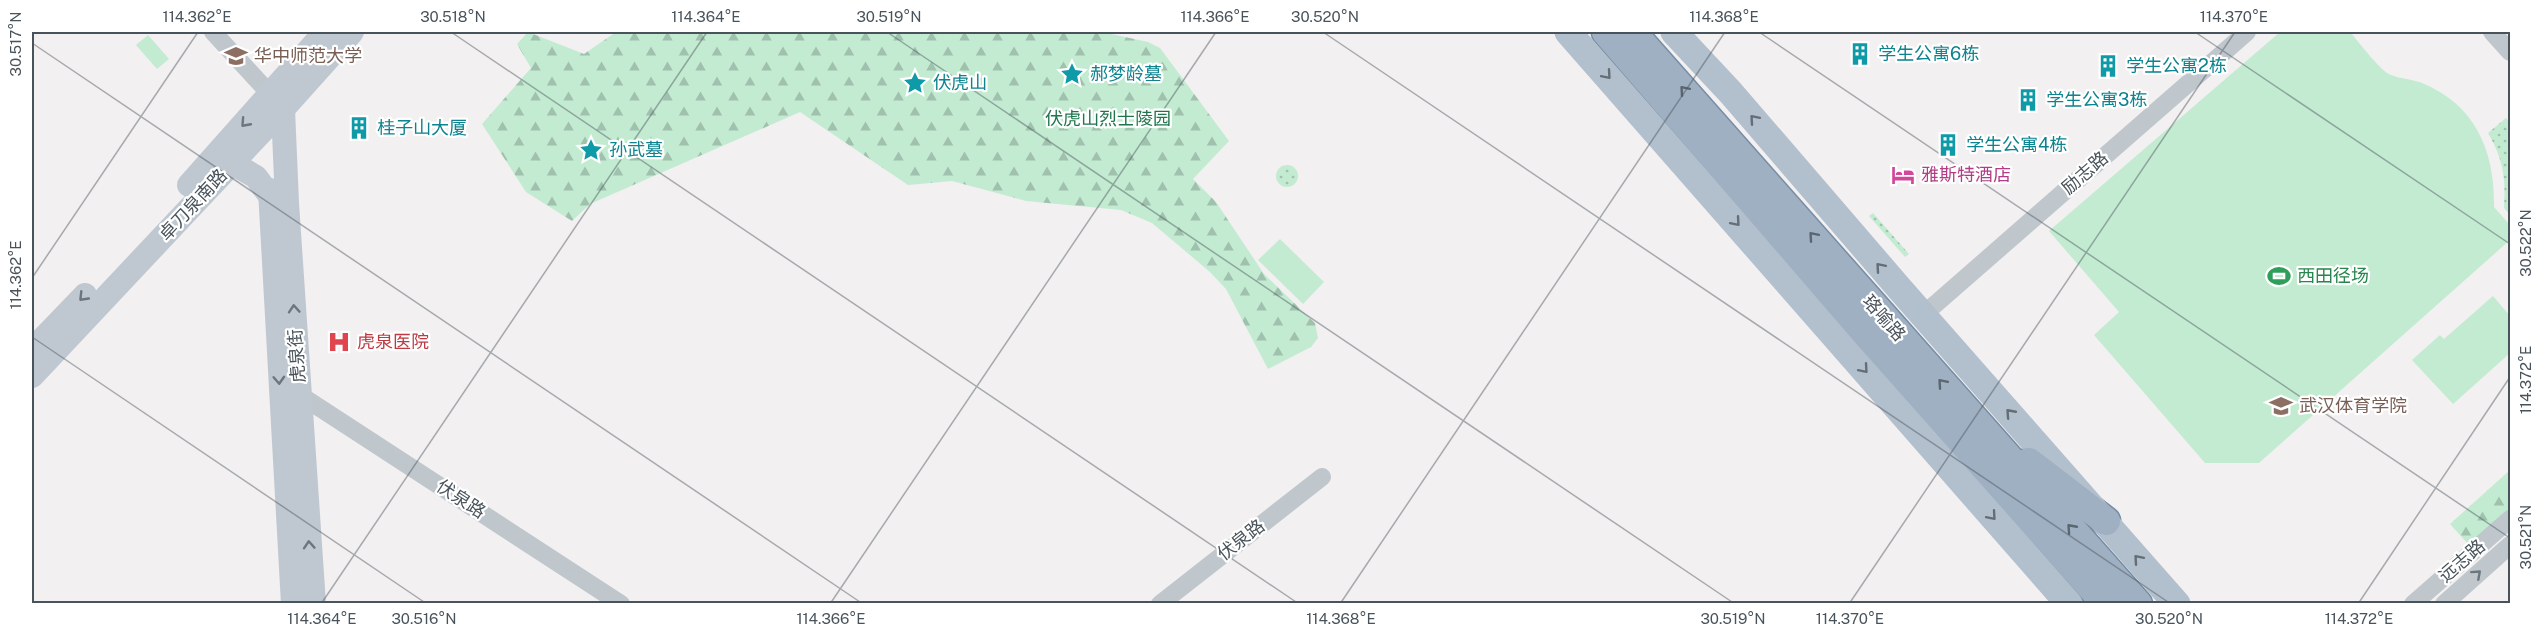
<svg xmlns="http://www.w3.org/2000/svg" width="2542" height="635" font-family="'Public Sans','Noto Sans SC',sans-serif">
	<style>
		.grass { fill: url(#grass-dots) }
		.forest { fill: url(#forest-firs) }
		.pitch { fill: #c3ebd2 }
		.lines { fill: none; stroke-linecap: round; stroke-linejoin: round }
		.trunk-casing { stroke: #778da5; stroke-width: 31 }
		.minor { stroke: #bfc7cd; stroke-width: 18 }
		.secondary { stroke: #bfc8d1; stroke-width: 24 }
		.primary { stroke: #b2bfcc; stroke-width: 27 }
		.trunk { stroke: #9fb0c2; stroke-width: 28 }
		.oneway { stroke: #636e77 }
		.oneway2 { stroke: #5a6670 }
		.oneway3 { stroke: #6c767e }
		.oneway4 { stroke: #6c767d }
		.ticks { fill: none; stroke: #49535b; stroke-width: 1.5; stroke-opacity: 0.45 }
		.labels { text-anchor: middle; stroke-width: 4.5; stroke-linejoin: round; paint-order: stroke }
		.culture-label { font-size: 18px; fill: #0d838f; stroke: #fff; text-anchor: start }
		.education-label { font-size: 18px; fill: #785e54; stroke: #fff; text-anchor: start }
		.park-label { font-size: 18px; fill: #20764c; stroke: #fff }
		.street-label { font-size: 18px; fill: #49535b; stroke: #fff }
		.hotel-label { font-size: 18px; fill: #b23c85; stroke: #fff; text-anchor: start }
		.leisure-label { font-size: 18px; fill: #27864d; stroke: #fff; text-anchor: start }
		.health-label { font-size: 18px; fill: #be3a42; stroke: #fff; text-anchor: start }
		.neatline { fill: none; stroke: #49535b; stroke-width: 2 }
		.ticks-label { font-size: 15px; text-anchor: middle; fill: #49535b }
	</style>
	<defs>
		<pattern id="grass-dots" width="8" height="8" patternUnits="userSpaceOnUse" patternTransform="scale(1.5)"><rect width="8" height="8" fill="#c3ebd2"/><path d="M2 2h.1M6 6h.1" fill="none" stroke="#a0c1ad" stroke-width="1.8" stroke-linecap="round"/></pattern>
		<pattern id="forest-firs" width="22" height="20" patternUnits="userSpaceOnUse" patternTransform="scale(1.5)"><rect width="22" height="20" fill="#c3ebd2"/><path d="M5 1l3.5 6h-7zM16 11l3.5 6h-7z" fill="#a0c1ad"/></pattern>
	</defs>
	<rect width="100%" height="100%" fill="#f2f0f0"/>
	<!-- grass -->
	<g class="grass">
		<path d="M 2506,118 L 2510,123 L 2510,215 L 2504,208 C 2506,179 2503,158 2488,133 Z"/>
		<circle cx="1287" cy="176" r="11"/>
		<path d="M 1873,213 L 1909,254 L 1905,257 L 1869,216 Z"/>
	</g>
	<!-- forest -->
	<g class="forest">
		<path d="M 528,32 L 584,54 L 616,32 L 1102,32 L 1148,42 L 1160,48 L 1229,141 L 1193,179 L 1216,202 L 1264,274 L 1315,323 L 1318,338 L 1311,347 L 1268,369 L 1226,289 L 1210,272 L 1152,223 L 1121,210 L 1026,201 L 952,181 L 908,185 L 800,112 L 590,204 L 572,221 L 526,192 L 482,124 L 531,68 L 517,44 Z"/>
		<path d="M 2510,470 L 2510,509 L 2469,545 L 2450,524 Z"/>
	</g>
	<!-- pitch -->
	<g class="pitch">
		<path d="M 2280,32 L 2350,32 C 2359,42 2380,71 2391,75 C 2401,79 2412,79 2422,83 C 2476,105 2495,152 2494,207 L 2510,225 L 2510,240 L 2259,463 L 2205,463 L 2094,335 L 2119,312 L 2049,231 Z"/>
		<path d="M 148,35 L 169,59 L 157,69 L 136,45 Z"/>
		<path d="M 1280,239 L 1324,282 L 1303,304 L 1258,260 Z"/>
		<path d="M 2493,296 L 2510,316 L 2510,353 L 2453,404 L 2412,360 L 2440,335 L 2444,339 Z"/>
	</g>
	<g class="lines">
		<!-- trunk casing -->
		<g class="trunk-casing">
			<g id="trunk">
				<path d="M 1606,32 L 1863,330 L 2106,604"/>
				<path d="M 1632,32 L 2138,604"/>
				<path d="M 2029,462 L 2106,521"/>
			</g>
		</g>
		<!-- minor -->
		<g class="minor">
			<path d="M 213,32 L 271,95"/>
			<path d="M 2492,32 L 2510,52"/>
			<path d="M 1923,315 L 2247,32"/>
			<path d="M 300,395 L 621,604"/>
			<path d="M 1160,604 L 1322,477"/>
			<path d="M 2413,604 L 2510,519"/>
			<path d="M 2444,604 L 2510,545"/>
		</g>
		<!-- secondary -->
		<g class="secondary">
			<path d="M 283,109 L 287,203 L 314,604"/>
			<path d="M 232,163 L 256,177 L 270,196"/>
			<path d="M 189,185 L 325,32"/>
			<path d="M 270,190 L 293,604"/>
			<path d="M 32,350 L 85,295"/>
			<path d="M 32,376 L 283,109 L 352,32"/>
		</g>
		<!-- primary -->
		<g class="primary">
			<path d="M 1568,32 L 2069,604"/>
			<path d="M 1674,32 L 1731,93 L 1899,288 L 2177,604"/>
		</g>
		<!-- trunk -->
		<use href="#trunk" class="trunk"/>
	</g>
	<!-- one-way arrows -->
	<defs><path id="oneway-chevron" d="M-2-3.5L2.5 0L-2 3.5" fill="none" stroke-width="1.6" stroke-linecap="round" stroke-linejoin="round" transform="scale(1.5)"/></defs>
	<g class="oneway">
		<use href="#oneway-chevron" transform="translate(1607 75) rotate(49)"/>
		<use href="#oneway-chevron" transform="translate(1754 119) rotate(-131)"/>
		<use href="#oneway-chevron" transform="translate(1736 222) rotate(49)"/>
		<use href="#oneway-chevron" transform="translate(1880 267) rotate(-131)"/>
		<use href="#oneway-chevron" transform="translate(1864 369) rotate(49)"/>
		<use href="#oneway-chevron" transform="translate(2010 413) rotate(-132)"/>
		<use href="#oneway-chevron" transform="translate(1992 516) rotate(49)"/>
		<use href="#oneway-chevron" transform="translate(2138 559) rotate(-131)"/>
	</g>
	<g class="oneway2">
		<use href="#oneway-chevron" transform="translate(1684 90) rotate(-131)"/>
		<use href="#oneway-chevron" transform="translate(1813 236) rotate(-131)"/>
		<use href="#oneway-chevron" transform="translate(1942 383) rotate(-131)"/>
		<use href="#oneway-chevron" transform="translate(2071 528) rotate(-132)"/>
	</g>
	<g class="oneway3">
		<use href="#oneway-chevron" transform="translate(245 123) rotate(132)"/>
		<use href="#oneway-chevron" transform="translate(83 297) rotate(134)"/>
		<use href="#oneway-chevron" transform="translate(294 309) rotate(-94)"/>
		<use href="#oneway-chevron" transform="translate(279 380) rotate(87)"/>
		<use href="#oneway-chevron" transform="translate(309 545) rotate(-94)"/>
	</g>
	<use class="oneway4" href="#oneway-chevron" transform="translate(2477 574) rotate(-42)"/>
	<!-- ticks -->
	<path class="ticks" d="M 451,32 L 1299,604M 887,32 L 1735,604M 1323,32 L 2171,604M 1759,32 L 2510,538M 2195,32 L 2510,244M 32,43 L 863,604M 32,278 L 198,32M 32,337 L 427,604M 321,604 L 707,32M 830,604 L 1216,32M 1340,604 L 1725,32M 1849,604 L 2235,32M 2358,604 L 2510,377"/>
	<!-- icons -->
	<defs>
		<g id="building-bare" transform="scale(1.8)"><path d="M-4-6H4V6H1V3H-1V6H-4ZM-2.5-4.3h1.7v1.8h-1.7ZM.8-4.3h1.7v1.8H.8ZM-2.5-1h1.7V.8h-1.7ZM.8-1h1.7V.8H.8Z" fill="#0f9aa8" stroke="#fff" stroke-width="2.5" paint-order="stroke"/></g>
		<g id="university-bare" transform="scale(1.8)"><path d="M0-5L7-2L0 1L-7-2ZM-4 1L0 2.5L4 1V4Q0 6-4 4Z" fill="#8d6e63" stroke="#fff" stroke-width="2.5" paint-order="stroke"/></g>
		<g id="sight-bare" transform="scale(1.8)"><path d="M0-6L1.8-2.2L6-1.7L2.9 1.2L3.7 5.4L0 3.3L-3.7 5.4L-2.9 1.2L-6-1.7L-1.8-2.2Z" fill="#0f9aa8" stroke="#fff" stroke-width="2.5" paint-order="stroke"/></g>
		<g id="hotel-bare" transform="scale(1.8)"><path d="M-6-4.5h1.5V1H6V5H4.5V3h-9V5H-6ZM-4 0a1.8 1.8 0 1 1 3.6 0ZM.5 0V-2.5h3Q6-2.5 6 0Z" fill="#d1479c" stroke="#fff" stroke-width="2.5" paint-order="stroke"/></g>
		<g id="stadium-bare" transform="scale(1.8)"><path d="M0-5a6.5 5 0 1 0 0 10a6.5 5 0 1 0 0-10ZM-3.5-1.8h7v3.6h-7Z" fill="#2e9e5b" stroke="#fff" stroke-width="2.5" paint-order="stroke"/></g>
		<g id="hospital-bare" transform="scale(1.8)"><path d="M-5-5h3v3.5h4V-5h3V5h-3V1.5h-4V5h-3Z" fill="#e0444e" stroke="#fff" stroke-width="2.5" paint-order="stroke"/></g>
	</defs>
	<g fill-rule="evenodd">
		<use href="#building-bare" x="1860" y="54"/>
		<use href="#university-bare" x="236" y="56"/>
		<use href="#building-bare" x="2108" y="66"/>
		<use href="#sight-bare" x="1072" y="74"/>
		<use href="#sight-bare" x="915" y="83"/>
		<use href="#building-bare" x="2028" y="100"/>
		<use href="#building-bare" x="359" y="128"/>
		<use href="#building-bare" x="1948" y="145"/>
		<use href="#sight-bare" x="591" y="150"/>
		<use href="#hotel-bare" x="1903" y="175"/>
		<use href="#stadium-bare" x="2279" y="276"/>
		<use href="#hospital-bare" x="339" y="342"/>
		<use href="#university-bare" x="2281" y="406"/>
	</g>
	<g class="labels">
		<!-- culture labels -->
		<g class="culture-label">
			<text x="1878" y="60">学生公寓6栋</text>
			<text x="2126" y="72">学生公寓2栋</text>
			<text x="1090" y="80">郝梦龄墓</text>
			<text x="933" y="89">伏虎山</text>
			<text x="2046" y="106">学生公寓3栋</text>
			<text x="377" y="134">桂子山大厦</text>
			<text x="1966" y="151">学生公寓4栋</text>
			<text x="609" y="156">孙武墓</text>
		</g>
		<!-- education labels -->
		<g class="education-label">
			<text x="254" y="62">华中师范大学</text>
			<text x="2299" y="412">武汉体育学院</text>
		</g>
		<!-- park labels -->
		<g class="park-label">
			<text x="1108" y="125">伏虎山烈士陵园</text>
		</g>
		<!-- street labels -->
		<g class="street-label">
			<text transform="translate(2085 173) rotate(-41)" y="6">励志路</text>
			<text transform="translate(193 205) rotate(-47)" y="6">卓刀泉南路</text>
			<text transform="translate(1884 318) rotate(49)" y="6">珞喻路</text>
			<text transform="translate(297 356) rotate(-94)" y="6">虎泉街</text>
			<text transform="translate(461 499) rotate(33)" y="6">伏泉路</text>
			<text transform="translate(1241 540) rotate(-38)" y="6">伏泉路</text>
			<text transform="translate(2462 561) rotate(-41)" y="6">远志路</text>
		</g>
		<!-- hotel labels -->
		<g class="hotel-label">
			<text x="1921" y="181">雅斯特酒店</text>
		</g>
		<!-- leisure labels -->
		<g class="leisure-label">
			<text x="2297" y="282">西田径场</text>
		</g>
		<!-- health labels -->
		<g class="health-label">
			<text x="357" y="348">虎泉医院</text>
		</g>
	</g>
	<!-- border -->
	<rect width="2542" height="635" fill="none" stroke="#ffffff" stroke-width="66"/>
	<rect x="33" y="33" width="2476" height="569" class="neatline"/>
	<g class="ticks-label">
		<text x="197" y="22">114.362°E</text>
		<text x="453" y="22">30.518°N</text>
		<text x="706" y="22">114.364°E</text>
		<text x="889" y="22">30.519°N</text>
		<text x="1215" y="22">114.366°E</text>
		<text x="1325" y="22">30.520°N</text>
		<text x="1724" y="22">114.368°E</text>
		<text x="2234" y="22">114.370°E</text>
		<text transform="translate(16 44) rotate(-90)" y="5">30.517°N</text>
		<text transform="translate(2526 243) rotate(-90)" y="5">30.522°N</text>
		<text transform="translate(16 275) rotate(-90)" y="5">114.362°E</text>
		<text transform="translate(2526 380) rotate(-90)" y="5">114.372°E</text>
		<text transform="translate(2526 537) rotate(-90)" y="5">30.521°N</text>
		<text x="322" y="624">114.364°E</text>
		<text x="424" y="624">30.516°N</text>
		<text x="831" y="624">114.366°E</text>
		<text x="1341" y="624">114.368°E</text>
		<text x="1733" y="624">30.519°N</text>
		<text x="1850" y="624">114.370°E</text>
		<text x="2169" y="624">30.520°N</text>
		<text x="2359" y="624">114.372°E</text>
	</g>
</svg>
